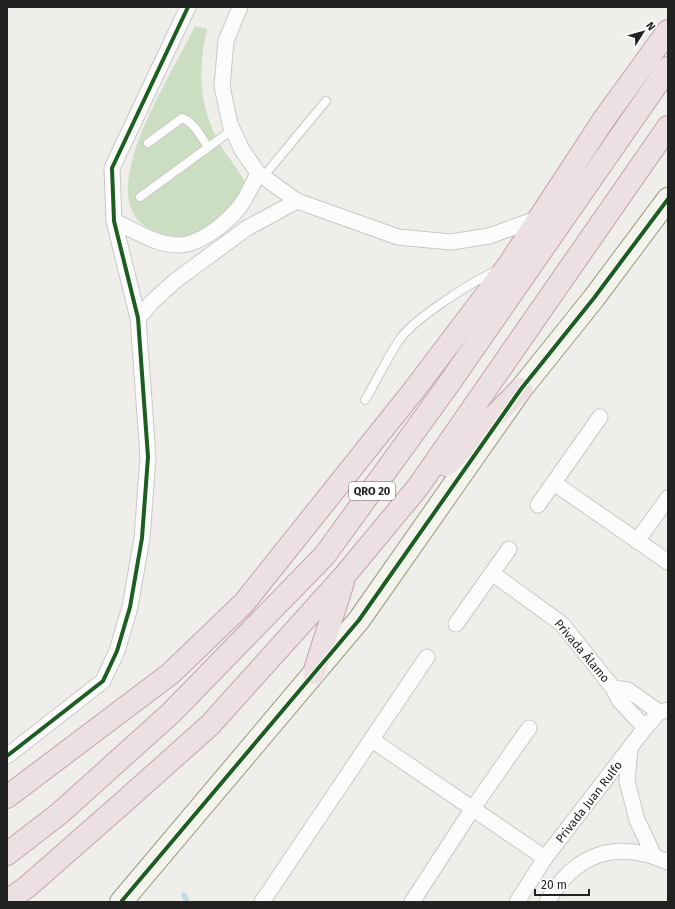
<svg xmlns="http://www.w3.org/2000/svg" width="675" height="909" font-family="'Fira Sans',sans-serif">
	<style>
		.forest { fill: #cbdec1 }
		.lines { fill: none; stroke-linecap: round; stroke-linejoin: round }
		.stream { stroke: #bfdbe3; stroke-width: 5.5 }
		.lane-casing { stroke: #c9c8c7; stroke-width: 10 }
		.street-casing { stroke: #c9c8c7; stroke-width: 17 }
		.secondary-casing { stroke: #999a82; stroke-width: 24 }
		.highway-casing { stroke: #c5a2ac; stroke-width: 24 }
		.lane { stroke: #fdfcfc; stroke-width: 8 }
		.street { stroke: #fdfcfc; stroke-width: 15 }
		.secondary { stroke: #f4f4ed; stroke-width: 22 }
		.highway { stroke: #ece0e2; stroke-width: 22 }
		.cycleway-casing { stroke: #fff; stroke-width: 6 }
		.cycleway { stroke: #1b5e20; stroke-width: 4 }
		.labels { text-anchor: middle; stroke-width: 3; stroke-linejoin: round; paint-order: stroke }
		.shield { fill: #fff; stroke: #646464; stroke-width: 1 }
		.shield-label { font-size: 11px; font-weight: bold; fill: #222 }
		.street-label { font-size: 12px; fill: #222; stroke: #fff }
	</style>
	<rect width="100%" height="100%" fill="#f0eeeb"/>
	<!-- forest -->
	<path class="forest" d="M 195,26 L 207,29 C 197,76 199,109 224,151 C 231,161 239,171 245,182 C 241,189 238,199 233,206 C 224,217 209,227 197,233 C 188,238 180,237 170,236 C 141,230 126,215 128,184 C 132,134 173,71 195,26 Z"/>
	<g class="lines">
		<!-- stream -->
		<path class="stream" d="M 184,895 L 187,902"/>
		<!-- lane casing -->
		<g class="lane-casing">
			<g id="lane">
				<path d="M 148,143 L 182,118 C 194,122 201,137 208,147"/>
				<path d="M 263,177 L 326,101"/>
				<path d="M 140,197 L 232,130"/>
				<path d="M 365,400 C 377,380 387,358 400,339 C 415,318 473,281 498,270"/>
			</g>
		</g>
		<!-- street casing -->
		<g class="street-casing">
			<g id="street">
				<path d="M 240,7 L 226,41 L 222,86 L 230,124 L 242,150 L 258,173 L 297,201 L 398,237 L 451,242 L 489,236 L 539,218"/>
				<path d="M 114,221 C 134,230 157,246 180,245 C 200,244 224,225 237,210 C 246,200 252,185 258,173"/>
				<path d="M 138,318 L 152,302 L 175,281 L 247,228 L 297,201"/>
				<path d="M 554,483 L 668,562"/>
				<path d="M 538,505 L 600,417"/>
				<path d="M 637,541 L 668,498"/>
				<path d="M 492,573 L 562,624 L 613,688 L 619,700 L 645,728"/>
				<path d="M 456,624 L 509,549"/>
				<path d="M 613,688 L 628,690 L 659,712"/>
				<path d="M 372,740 L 545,858"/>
				<path d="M 630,748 L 627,781 L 637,820 L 654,856"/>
				<path d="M 7,756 L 103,681 L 117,651 L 130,607 L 142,538 L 148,457 L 138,318 L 114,221 L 112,168 L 188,7"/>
				<path d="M 262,902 L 427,657"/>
				<path d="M 412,902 L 473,808 L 529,728"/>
				<path d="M 517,902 L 545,858 L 645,728 L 659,712 L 668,710"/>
				<path d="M 547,902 C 575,853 616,839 668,862"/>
			</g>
		</g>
		<!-- secondary casing -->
		<g class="secondary-casing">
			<path id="secondary" d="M 121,902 L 359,620 L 521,389 L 594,298 L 668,199"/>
		</g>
		<!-- highway casing -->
		<g class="highway-casing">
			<g id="highway">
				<path d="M 446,465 L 521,389"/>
				<path d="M 314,673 L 343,582"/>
				<path d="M 7,797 L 170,674 L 244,603 L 414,390 L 508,266 L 604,119 L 668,31"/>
				<path d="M 7,854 L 60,813 L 171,713 L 325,555 L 448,385 L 668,68"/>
				<path d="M 7,901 L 27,887 L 126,800 L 210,725 L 345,575 L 418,487 L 668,127"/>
			</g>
		</g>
		<!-- lane -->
		<use href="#lane" class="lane"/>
		<!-- street -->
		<use href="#street" class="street"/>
		<!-- secondary -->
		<use href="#secondary" class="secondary"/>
		<!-- highway -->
		<use href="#highway" class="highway"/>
		<!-- cycleway casing -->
		<g class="cycleway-casing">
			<g id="cycleway">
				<path d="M 7,756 L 103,681 L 117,651 L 130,607 L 142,538 L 148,457 L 138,318 L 114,221 L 112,168 L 188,7"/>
				<path d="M 121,902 L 359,620 L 521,389 L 594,298 L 668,199"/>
			</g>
		</g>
		<!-- cycleway -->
		<use href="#cycleway" class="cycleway"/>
	</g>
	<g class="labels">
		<!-- shield labels -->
		<rect class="shield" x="349" y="482" width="46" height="18" rx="3"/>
		<g class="shield-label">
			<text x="372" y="495">QRO 20</text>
		</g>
		<!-- street labels -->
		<g class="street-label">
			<text transform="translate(582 651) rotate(50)" y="4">Privada Álamo</text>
			<text transform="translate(589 802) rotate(-52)" y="4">Privada Juan Rulfo</text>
		</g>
	</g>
	<!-- border -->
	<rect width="675" height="909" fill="none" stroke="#222222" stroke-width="16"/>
	<!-- north arrow -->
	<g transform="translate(643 32) rotate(53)" stroke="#ffffff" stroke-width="3" paint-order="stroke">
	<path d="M0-3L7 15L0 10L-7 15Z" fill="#222222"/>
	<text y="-6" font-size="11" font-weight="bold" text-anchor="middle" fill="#222222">N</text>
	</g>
	<!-- scale -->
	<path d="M535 889v6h54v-6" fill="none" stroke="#222222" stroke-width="2"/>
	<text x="541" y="889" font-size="12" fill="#222222" stroke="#ffffff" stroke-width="3" paint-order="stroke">20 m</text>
</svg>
